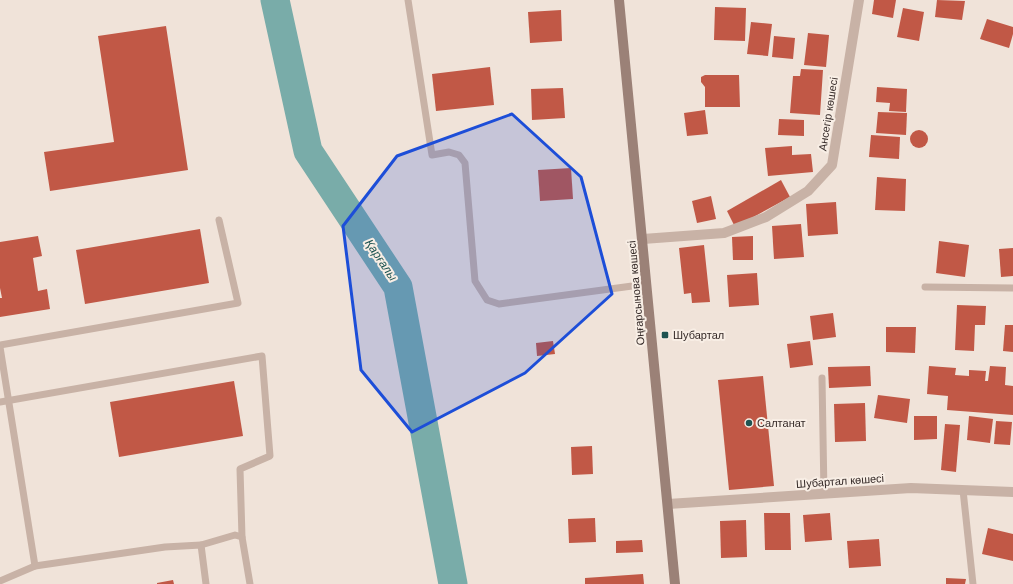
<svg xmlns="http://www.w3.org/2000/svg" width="1013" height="584" font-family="Arial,sans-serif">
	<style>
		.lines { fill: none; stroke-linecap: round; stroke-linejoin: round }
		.river { stroke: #79aca9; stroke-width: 29 }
		.building { fill: #c15846 }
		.lane { stroke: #c8b2a6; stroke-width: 7 }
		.street { stroke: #c8b2a6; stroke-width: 10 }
		.secondary { stroke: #9b8177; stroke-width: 10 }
		.marked { fill: #1d4ed8; fill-opacity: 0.2; stroke: #1d4ed8; stroke-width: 3; stroke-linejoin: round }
		.poi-dot { fill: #1e5452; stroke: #f8eee5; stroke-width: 1.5 }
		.labels { text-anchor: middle; stroke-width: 4; stroke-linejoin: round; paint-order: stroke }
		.street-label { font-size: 11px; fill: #342927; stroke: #f8eee5 }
		.poi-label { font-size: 11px; fill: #342927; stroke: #f8eee5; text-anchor: start }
		.water-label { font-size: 12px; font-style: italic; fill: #1e5452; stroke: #f8eee5 }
	</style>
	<rect width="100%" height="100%" fill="#f0e3d9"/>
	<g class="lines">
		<!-- river -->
		<path class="river" d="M 275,0 L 308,151 L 398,287 L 453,584"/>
	</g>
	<!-- building -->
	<g class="building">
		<path d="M 874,0 L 896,0 L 893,18 L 872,14 Z"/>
		<path d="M 937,0 L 965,1 L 962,20 L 935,17 Z"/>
		<path d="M 715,7 L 746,8 L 745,41 L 714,40 Z"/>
		<path d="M 903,8 L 924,12 L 919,41 L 897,37 Z"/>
		<path d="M 561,10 L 562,41 L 530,43 L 528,12 Z"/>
		<path d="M 987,19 L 1013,27 L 1013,34 L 1009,48 L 980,39 Z"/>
		<path d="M 751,22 L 772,24 L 768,56 L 747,54 Z"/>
		<path d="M 166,26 L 188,170 L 50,191 L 44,152 L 114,142 L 98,36 Z"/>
		<path d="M 808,33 L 829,35 L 826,67 L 804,65 Z"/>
		<path d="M 774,36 L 795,38 L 793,59 L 772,57 Z"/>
		<path d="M 490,67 L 494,105 L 436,111 L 432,74 Z"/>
		<path d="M 801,69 L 823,70 L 820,115 L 790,113 L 793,76 L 800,76 Z"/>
		<path d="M 705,75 L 739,75 L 740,107 L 705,107 L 705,87 L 701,82 L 701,77 Z"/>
		<path d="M 877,87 L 907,89 L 906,112 L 889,111 L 890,103 L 876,102 Z"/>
		<path d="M 563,88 L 565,118 L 532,120 L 531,89 Z"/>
		<path d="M 705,110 L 708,134 L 687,136 L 684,113 Z"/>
		<path d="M 878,112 L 907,113 L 906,135 L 876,133 Z"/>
		<path d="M 779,119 L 804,120 L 804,136 L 778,135 Z"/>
		<circle cx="919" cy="139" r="9"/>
		<path d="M 871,135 L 900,137 L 899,159 L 869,157 Z"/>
		<path d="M 792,146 L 792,155 L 811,154 L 813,172 L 768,176 L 765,148 Z"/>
		<path d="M 571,168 L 573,199 L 540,201 L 538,170 Z"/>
		<path d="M 877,177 L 906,179 L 905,211 L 875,210 Z"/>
		<path d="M 781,180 L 790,197 L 735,227 L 727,211 Z"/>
		<path d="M 711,196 L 716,219 L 697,223 L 692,201 Z"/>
		<path d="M 836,202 L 838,234 L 808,236 L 806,204 Z"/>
		<path d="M 801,224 L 804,257 L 774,259 L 772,226 Z"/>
		<path d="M 200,229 L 209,283 L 85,304 L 76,250 Z"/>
		<path d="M 38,236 L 42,256 L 33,258 L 38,291 L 47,289 L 50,309 L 0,317 L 0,298 L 2,298 L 0,288 L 0,242 Z"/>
		<path d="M 753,236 L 753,260 L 733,260 L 732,237 Z"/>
		<path d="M 939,241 L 969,245 L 965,277 L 936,273 Z"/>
		<path d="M 704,245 L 710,302 L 692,303 L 691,293 L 684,294 L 679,248 Z"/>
		<path d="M 1013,248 L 1013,276 L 1001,277 L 999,249 Z"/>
		<path d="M 757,273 L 759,305 L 729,307 L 727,275 Z"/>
		<path d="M 957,305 L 986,306 L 985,325 L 975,325 L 974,351 L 955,350 Z"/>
		<path d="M 833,313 L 836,337 L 813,340 L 810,316 Z"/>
		<path d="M 1005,325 L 1013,325 L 1013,352 L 1003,351 Z"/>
		<path d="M 886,327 L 916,327 L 915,353 L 886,352 Z"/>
		<path d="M 553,341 L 555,354 L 537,356 L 536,343 Z"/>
		<path d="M 810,341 L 813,365 L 790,368 L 787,344 Z"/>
		<path d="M 870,366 L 871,386 L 829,388 L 828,367 Z"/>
		<path d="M 929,366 L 956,368 L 955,375 L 969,376 L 969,370 L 986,371 L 985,381 L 988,381 L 990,366 L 1006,367 L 1005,385 L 1013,386 L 1013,415 L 947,410 L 948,396 L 927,394 Z"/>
		<path d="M 763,376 L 774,486 L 729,490 L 718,380 Z"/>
		<path d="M 234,381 L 243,436 L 119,457 L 110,402 Z"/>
		<path d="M 878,395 L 910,399 L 907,423 L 874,418 Z"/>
		<path d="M 865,403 L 866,441 L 835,442 L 834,404 Z"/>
		<path d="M 914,416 L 937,416 L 937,439 L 914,440 Z"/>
		<path d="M 969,416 L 993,419 L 990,443 L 967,440 Z"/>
		<path d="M 996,421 L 1012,422 L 1010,445 L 994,444 Z"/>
		<path d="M 945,424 L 960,425 L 956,472 L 941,470 Z"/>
		<path d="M 592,446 L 593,474 L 572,475 L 571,447 Z"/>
		<path d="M 764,513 L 790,513 L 791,550 L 765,550 Z"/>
		<path d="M 830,513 L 832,540 L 805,542 L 803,515 Z"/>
		<path d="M 595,518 L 596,542 L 569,543 L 568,519 Z"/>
		<path d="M 746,520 L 747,557 L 721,558 L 720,521 Z"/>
		<path d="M 988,528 L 1013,534 L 1013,561 L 982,554 Z"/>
		<path d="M 879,539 L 881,566 L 849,568 L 847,541 Z"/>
		<path d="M 642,540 L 643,552 L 616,553 L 616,541 Z"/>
		<path d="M 643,574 L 644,584 L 585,584 L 585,578 Z"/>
		<path d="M 946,578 L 966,579 L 965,584 L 946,584 Z"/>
		<path d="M 173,580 L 174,584 L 157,584 L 157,583 Z"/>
	</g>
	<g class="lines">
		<!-- lane -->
		<g class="lane">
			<path d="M 408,0 L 432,155 L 449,152 L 459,155 L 465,163 L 475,281 L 487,300 L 499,304 L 647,284"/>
			<path d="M 925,287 L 1013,288"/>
			<path d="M 0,345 L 238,303 L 219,220"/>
			<path d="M 0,347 L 35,566"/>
			<path d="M 822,378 L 824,494"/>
			<path d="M 0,402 L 262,356 L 270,456 L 240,469 L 242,537"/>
			<path d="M 963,490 L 973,584"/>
			<path d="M 201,545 L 235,535 L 242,537 L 250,584"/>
			<path d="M 0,581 L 35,566 L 165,547 L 201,545 L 206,584"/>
		</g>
		<!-- street -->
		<g class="street">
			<path d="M 643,239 L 724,233 L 766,217 L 808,191 L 832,165 L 859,0"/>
			<path d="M 668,504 L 911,488 L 1013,492"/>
		</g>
		<!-- secondary -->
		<path class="secondary" d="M 619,0 L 675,584"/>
	</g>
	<!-- marked area -->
	<path class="marked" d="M 512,114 L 581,177 L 612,294 L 525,373 L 412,432 L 361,370 L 343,226 L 397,156 Z"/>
	<!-- markers -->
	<g class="poi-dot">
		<rect x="661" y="331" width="8" height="8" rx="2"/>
		<circle cx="749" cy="423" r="4"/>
	</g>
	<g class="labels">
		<!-- street labels -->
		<g class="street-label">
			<text transform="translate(828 114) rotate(-81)" y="4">Ансегір көшесі</text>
			<text transform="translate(636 293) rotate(-95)" y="4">Оңғарсынова көшесі</text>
			<text transform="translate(840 481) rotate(-4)" y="4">Шубартал көшесі</text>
		</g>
		<!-- poi labels -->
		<g class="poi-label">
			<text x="673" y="339">Шубартал</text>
			<text x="757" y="427">Салтанат</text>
		</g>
		<!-- water labels -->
		<g class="water-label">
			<text transform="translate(381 260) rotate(56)" y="4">Қарғалы</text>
		</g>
	</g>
</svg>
